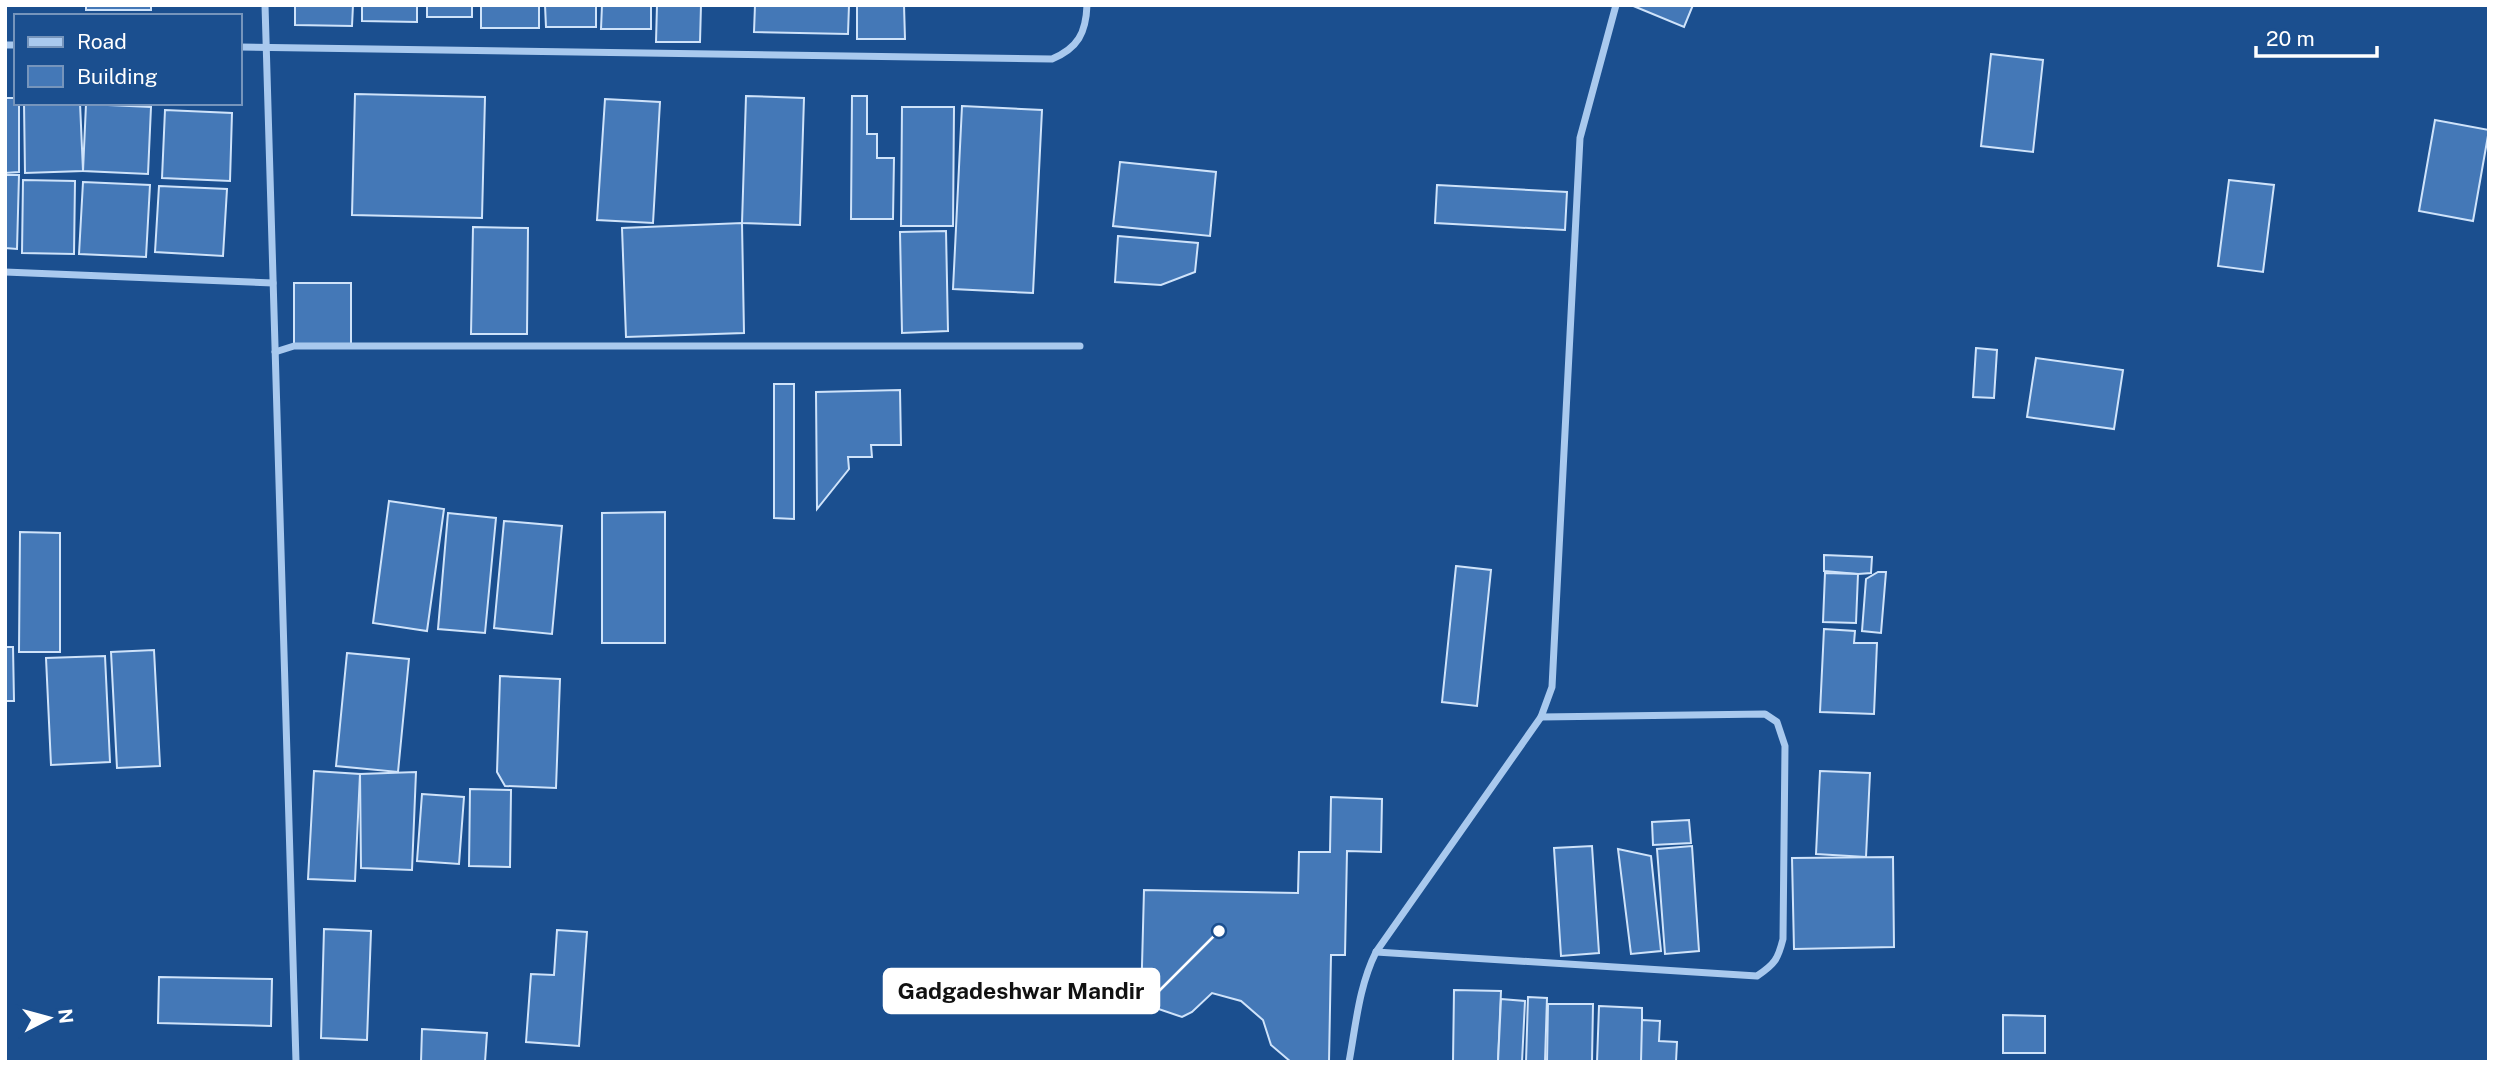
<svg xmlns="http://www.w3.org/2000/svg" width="2494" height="1067" font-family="'Public Sans',sans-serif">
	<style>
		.building { fill: #4478b7; stroke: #cfe3fa; stroke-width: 2 }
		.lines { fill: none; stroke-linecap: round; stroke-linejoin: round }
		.street { stroke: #a9c9ee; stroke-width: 7 }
		.leader { fill: none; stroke: #fff; stroke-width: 2.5 }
		.callout-dot { fill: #fff; stroke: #1b4f8f; stroke-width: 2.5 }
		.callout { fill: #fff; stroke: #fff; stroke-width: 2.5 }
		.callout-label { font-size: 23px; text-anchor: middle; font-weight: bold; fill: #111 }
	</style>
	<rect width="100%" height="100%" fill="#1b4f8f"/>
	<!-- building -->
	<g class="building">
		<rect x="86" y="5" width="65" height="5"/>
		<path d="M 295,5 L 353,5 L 352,26 L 295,25 Z"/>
		<path d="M 362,5 L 417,5 L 417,22 L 362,21 Z"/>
		<rect x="427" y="5" width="45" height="12"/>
		<rect x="481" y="5" width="58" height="23"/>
		<path d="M 545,5 L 596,5 L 596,27 L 546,27 Z"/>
		<path d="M 602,5 L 651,5 L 651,29 L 601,29 Z"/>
		<path d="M 657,5 L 701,5 L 700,42 L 656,42 Z"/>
		<path d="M 755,5 L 849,5 L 848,34 L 754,32 Z"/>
		<path d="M 857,5 L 904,5 L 905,39 L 857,39 Z"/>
		<path d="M 1631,5 L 1693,5 L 1684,27 Z"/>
		<path d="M 1991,54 L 2043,60 L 2033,152 L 1981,146 Z"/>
		<path d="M 355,94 L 485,97 L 482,218 L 352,215 Z"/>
		<path d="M 746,96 L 804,98 L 800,225 L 742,223 Z"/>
		<path d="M 852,96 L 867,96 L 867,134 L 877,134 L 877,158 L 894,158 L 893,219 L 851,219 Z"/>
		<path d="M 5,98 L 16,98 L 16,103 L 19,103 L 19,172 L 5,173 Z"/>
		<path d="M 605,99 L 660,102 L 653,223 L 597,220 Z"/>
		<path d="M 24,103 L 80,103 L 83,171 L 25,173 Z"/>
		<path d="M 86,104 L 151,107 L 148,174 L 83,171 Z"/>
		<path d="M 962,106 L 1042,110 L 1033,293 L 953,289 Z"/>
		<path d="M 902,107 L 954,107 L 953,226 L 901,226 Z"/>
		<path d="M 165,110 L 232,113 L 230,181 L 162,178 Z"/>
		<path d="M 2435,120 L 2489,130 L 2473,221 L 2419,211 Z"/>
		<path d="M 1120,162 L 1216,172 L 1210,236 L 1113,226 Z"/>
		<path d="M 5,175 L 19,175 L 17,249 L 5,248 Z"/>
		<path d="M 23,180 L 75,181 L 74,254 L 22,253 Z"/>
		<path d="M 2229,180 L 2274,185 L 2263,272 L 2218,266 Z"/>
		<path d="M 83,182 L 150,185 L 146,257 L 79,254 Z"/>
		<path d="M 1437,185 L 1567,192 L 1565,230 L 1435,223 Z"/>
		<path d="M 159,186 L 227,189 L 223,256 L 155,252 Z"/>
		<path d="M 742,223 L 744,333 L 626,337 L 622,228 Z"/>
		<path d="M 473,227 L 528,228 L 527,334 L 471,334 Z"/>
		<path d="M 946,231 L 948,331 L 902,333 L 900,232 Z"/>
		<path d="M 1118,236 L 1198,243 L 1195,272 L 1161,285 L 1115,282 Z"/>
		<path d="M 294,283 L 351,283 L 351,347 L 294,346 Z"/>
		<path d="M 1976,348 L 1997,350 L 1994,398 L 1973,397 Z"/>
		<path d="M 2036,358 L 2123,370 L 2114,429 L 2027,417 Z"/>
		<path d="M 774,384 L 794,384 L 794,519 L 774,518 Z"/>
		<path d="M 900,390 L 901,445 L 871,445 L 872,457 L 848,457 L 849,469 L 817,509 L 816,392 Z"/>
		<path d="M 389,501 L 444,509 L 427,631 L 373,623 Z"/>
		<path d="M 665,512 L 665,643 L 602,643 L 602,513 Z"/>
		<path d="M 448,513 L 496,518 L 485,633 L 438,629 Z"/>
		<path d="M 504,521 L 562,526 L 552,634 L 494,628 Z"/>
		<path d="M 20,532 L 60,533 L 60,652 L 19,652 Z"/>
		<path d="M 1824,555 L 1872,557 L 1871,573 L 1858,574 L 1824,571 Z"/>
		<path d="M 1456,566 L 1491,570 L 1477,706 L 1442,702 Z"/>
		<path d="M 1878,572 L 1886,572 L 1881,633 L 1862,631 L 1866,579 Z"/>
		<path d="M 1825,573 L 1858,574 L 1856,623 L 1823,622 Z"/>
		<path d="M 1824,629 L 1855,631 L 1854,643 L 1877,643 L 1874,714 L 1820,712 Z"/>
		<path d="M 5,647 L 13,647 L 14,701 L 5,701 Z"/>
		<path d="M 154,650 L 160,766 L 117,768 L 111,652 Z"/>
		<path d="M 347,653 L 409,659 L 398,772 L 336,766 Z"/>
		<path d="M 105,656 L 110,762 L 51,765 L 46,658 Z"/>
		<path d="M 500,676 L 560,679 L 556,788 L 505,786 L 497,772 Z"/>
		<path d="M 314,771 L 360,774 L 355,881 L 308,879 Z"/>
		<path d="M 1820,771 L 1870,773 L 1866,857 L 1816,854 Z"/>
		<path d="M 416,772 L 412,870 L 361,868 L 360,774 Z"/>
		<path d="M 470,789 L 511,790 L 510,867 L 469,866 Z"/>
		<path d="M 422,794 L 464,797 L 459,864 L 417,861 Z"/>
		<path d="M 1331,797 L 1382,799 L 1381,852 L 1347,851 L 1345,955 L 1331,955 L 1329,1062 L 1291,1062 L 1271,1045 L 1263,1020 L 1241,1001 L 1212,993 L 1192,1012 L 1182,1017 L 1141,1003 L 1144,890 L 1298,893 L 1299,852 L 1330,852 Z"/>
		<path d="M 1689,820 L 1691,843 L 1653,845 L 1652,822 Z"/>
		<path d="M 1592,846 L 1599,953 L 1561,956 L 1554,848 Z"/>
		<path d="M 1692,846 L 1699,951 L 1665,954 L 1657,849 Z"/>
		<path d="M 1618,849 L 1651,856 L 1661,951 L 1631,954 Z"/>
		<path d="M 1893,857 L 1894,947 L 1794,949 L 1792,858 Z"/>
		<path d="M 324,929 L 371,931 L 367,1040 L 321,1038 Z"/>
		<path d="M 557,930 L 587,932 L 579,1046 L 526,1042 L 531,974 L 554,975 Z"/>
		<path d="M 159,977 L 272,979 L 271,1026 L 158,1023 Z"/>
		<path d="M 1454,990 L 1501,991 L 1498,1062 L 1453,1062 Z"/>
		<path d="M 1528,997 L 1547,998 L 1545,1062 L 1526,1062 Z"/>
		<path d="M 1501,999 L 1525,1001 L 1522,1062 L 1498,1062 Z"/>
		<path d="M 1548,1004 L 1593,1004 L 1592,1062 L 1547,1062 Z"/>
		<path d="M 1599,1006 L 1642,1008 L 1642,1062 L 1597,1062 Z"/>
		<path d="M 2003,1015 L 2045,1016 L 2045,1053 L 2003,1053 Z"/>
		<path d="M 1642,1020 L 1660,1021 L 1659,1041 L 1677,1042 L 1676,1062 L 1641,1062 Z"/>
		<path d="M 422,1029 L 487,1033 L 485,1062 L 421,1062 Z"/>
	</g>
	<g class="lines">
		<!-- street -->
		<g class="street">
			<path d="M 265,5 L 296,1062"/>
			<path d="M 5,45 L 16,45"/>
			<path d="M 240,47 L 1052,59 C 1078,48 1086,33 1087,5"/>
			<path d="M 5,272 L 273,283"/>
			<path d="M 275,352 L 294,346 L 1080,346"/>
			<path d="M 1376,952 L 1757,976 C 1775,964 1778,959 1783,939 L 1785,746 L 1777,722 L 1765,714 L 1541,717"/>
			<path d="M 1349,1062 C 1356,1024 1359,986 1376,952 L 1541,717 L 1552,687 L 1580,138 L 1616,5"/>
		</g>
	</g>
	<!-- callouts -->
	<path class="leader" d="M1219 931L1159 991"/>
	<circle class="callout-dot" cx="1219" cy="931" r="7"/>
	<rect class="callout" x="884" y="969" width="275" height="44" rx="7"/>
	<g class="callout-label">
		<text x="1021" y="999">Gadgadeshwar Mandir</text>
	</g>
	<!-- border -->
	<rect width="2494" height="1067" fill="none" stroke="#ffffff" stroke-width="14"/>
	<!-- legend -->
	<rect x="14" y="14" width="228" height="91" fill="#1b4f8f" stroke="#7695bc" stroke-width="2"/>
	<rect x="28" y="37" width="35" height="10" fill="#a9c9ee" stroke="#7695bc" stroke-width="2"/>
	<text x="77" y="49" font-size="21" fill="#ffffff">Road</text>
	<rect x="28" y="66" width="35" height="21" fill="#4478b7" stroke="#7695bc" stroke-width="2"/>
	<text x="77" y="84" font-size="21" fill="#ffffff">Building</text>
	<!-- north arrow -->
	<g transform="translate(49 1018) rotate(84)" stroke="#1b4f8f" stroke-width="5" paint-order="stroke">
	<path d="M0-5L12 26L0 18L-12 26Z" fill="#ffffff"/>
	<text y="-10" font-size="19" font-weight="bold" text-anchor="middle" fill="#ffffff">N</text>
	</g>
	<!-- scale -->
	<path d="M2256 46v10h121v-10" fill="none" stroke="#ffffff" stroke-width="3.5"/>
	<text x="2266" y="46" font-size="21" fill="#ffffff" stroke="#1b4f8f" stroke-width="5" paint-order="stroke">20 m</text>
</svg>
